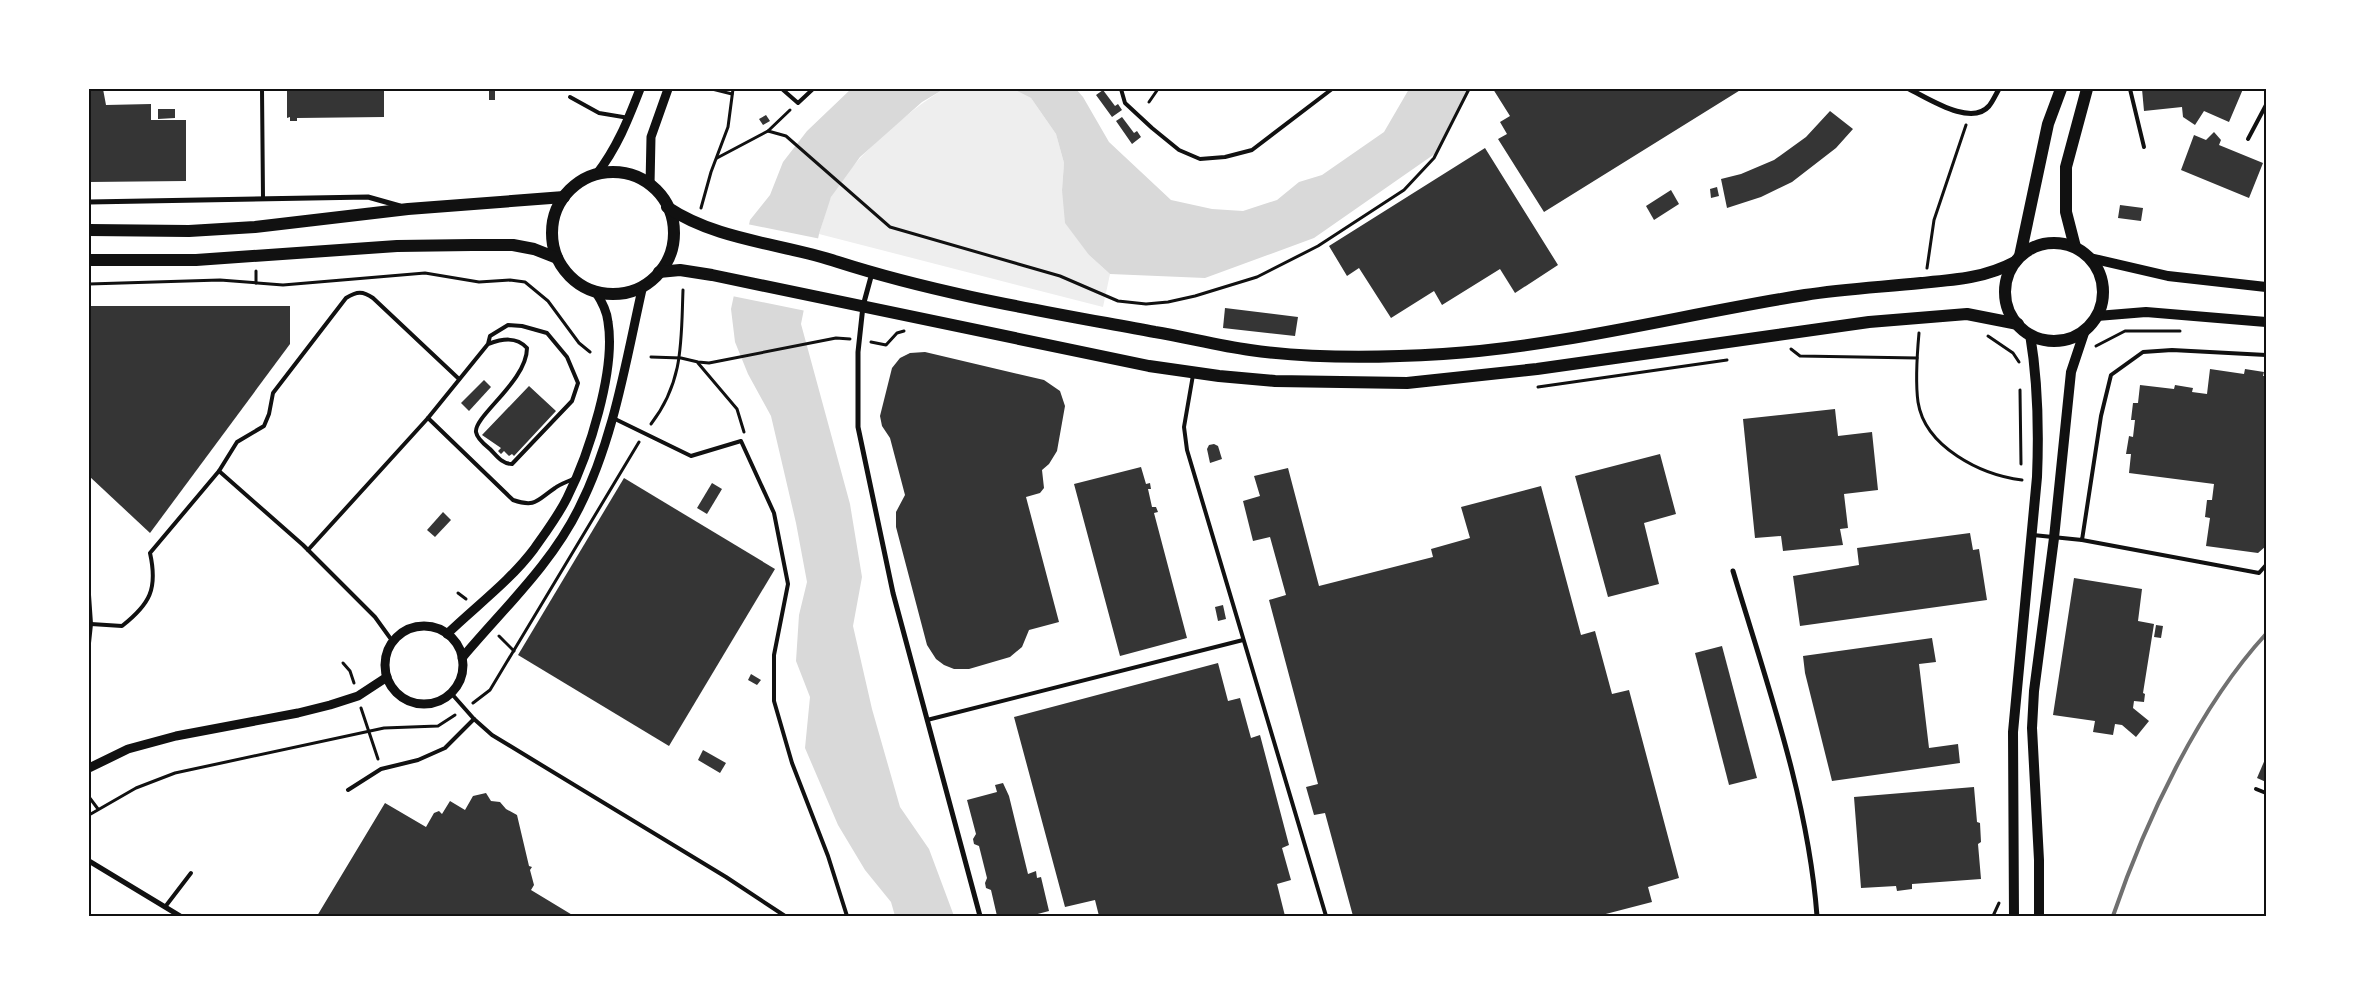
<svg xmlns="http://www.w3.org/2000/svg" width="2355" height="1005" font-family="'Alegreya Sans',sans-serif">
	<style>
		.green { fill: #eee }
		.water { fill: #d9d9d9 }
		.pier { fill: #fff }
		.building { fill: #353535 }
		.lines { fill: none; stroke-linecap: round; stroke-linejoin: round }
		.path { stroke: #111; stroke-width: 3 }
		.service { stroke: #111; stroke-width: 4 }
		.minor { stroke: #111; stroke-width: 5 }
		.tertiary { stroke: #111; stroke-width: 9 }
		.secondary { stroke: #111; stroke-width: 10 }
		.primary { stroke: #111; stroke-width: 12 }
		.rail { stroke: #707070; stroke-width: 4 }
		.neatline { fill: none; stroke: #111; stroke-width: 2 }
	</style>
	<rect width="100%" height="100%" fill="#fff"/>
	<!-- green -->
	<path class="green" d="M 944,89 L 1013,89 L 1031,98 L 1056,134 L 1064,163 L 1062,190 L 1089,255 L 1110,274 L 1103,307 L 819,234 C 823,222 826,208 831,197 C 850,160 909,110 944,89 Z"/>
	<!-- water -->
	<g class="water">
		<path d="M 851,89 L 944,89 L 922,102 L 860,157 L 831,197 L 819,234 L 801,324 L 850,504 L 862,577 L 853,626 L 872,709 L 900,807 L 929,849 L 954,916 L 895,916 L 891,902 L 865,870 L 838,825 L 805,748 L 810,697 L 796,661 L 799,615 L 807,582 L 796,523 L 771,416 L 748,374 L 735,342 L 731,309 L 750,220 L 770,195 L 783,162 L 807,131 Z"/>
		<path d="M 1013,89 L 1076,89 L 1083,97 L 1109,142 L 1171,200 L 1212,209 L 1243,211 L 1277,200 L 1299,182 L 1322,175 L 1384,132 L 1409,89 L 1471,89 L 1436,153 L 1314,238 L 1205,278 L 1110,274 L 1089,255 L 1065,223 L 1062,190 L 1064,163 L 1056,134 L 1031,98 Z"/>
	</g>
	<!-- pier -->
	<path class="pier" d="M 747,224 L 821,239 L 806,311 L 732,296 Z"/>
	<!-- building -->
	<g class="building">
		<path d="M 89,89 L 103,89 L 106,105 L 151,104 L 151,120 L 186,120 L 186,181 L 89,182 Z"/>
		<path d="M 287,89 L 384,89 L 384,117 L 297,118 L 297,121 L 290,121 L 290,117 L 287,118 Z"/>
		<rect x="489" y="89" width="6" height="11"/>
		<path d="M 1493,89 L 1742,89 L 1544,212 L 1498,139 L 1507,134 L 1500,122 L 1510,116 Z"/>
		<path d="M 2142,89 L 2243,89 L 2229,122 L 2204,111 L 2195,125 L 2183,117 L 2182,107 L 2144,111 Z"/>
		<path d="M 1103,90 L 1115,106 L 1118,104 L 1122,110 L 1112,117 L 1096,95 Z"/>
		<path d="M 158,109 L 175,109 L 175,118 L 158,119 Z"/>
		<path d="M 1830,111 L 1853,129 L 1836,148 L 1792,182 L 1761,197 L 1727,208 L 1721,179 L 1741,174 L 1774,160 L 1806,137 Z"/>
		<path d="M 766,115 L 770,121 L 763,125 L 759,119 Z"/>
		<path d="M 1122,117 L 1134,133 L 1137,131 L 1141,137 L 1132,144 L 1116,121 Z"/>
		<path d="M 2214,132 L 2221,140 L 2219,145 L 2263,163 L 2249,198 L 2181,170 L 2194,135 L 2206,140 Z"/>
		<path d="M 1485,148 L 1558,265 L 1515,293 L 1500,269 L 1442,305 L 1434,291 L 1391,318 L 1359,268 L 1347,276 L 1329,246 Z"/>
		<path d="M 1717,187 L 1719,196 L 1711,198 L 1710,189 Z"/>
		<path d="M 1671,190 L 1679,204 L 1654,220 L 1646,206 Z"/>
		<path d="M 2120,205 L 2143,208 L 2141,221 L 2118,218 Z"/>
		<path d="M 89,306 L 290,306 L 290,344 L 150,533 L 89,476 Z"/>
		<path d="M 1225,308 L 1298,317 L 1295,336 L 1223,328 Z"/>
		<path d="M 925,352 L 1044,380 L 1060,391 L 1065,406 L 1057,451 L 1049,464 L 1042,470 L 1044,488 L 1040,493 L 1026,497 L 1059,622 L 1029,630 L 1022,647 L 1010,657 L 969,669 L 954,669 L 944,665 L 936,659 L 927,645 L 896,527 L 896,512 L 905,495 L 890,438 L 882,426 L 880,416 L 892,368 L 900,358 L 910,353 Z"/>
		<path d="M 2210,369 L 2244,374 L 2245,369 L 2264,372 L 2263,376 L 2266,376 L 2266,546 L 2258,553 L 2206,546 L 2210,518 L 2205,517 L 2207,500 L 2212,500 L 2214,484 L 2129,473 L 2131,454 L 2126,454 L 2129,436 L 2133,437 L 2135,420 L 2131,420 L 2133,403 L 2138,403 L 2140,385 L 2174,389 L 2175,385 L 2193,388 L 2192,392 L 2207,394 Z"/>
		<path d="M 484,380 L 491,387 L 469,411 L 461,403 Z"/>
		<path d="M 529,386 L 556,411 L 514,456 L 512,454 L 509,456 L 504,451 L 501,454 L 498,451 L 501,448 L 482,435 Z"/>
		<path d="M 1835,409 L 1838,436 L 1872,432 L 1878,490 L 1844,494 L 1848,528 L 1840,529 L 1843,545 L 1783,551 L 1781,536 L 1755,538 L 1743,419 Z"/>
		<path d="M 1214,444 L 1218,446 L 1222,459 L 1210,463 L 1207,449 L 1209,445 Z"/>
		<path d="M 1660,454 L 1676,514 L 1644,523 L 1659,584 L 1608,597 L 1575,476 Z"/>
		<path d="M 1141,467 L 1146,484 L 1150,483 L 1151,489 L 1148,489 L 1152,507 L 1156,507 L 1158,512 L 1154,513 L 1187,638 L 1120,656 L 1074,484 Z"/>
		<path d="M 1288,468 L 1319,586 L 1433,557 L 1431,549 L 1470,538 L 1461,507 L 1541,486 L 1581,635 L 1595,631 L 1612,694 L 1629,690 L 1679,878 L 1648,887 L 1652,902 L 1598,916 L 1353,916 L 1325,813 L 1314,815 L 1306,787 L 1318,784 L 1269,600 L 1286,595 L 1270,537 L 1253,541 L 1243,501 L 1260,496 L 1254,476 Z"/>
		<path d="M 624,478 L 775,569 L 669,746 L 518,655 Z"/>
		<path d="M 712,483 L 722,489 L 707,514 L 697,508 Z"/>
		<path d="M 443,512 L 451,520 L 435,537 L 427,530 Z"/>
		<path d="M 1970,533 L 1973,550 L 1979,549 L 1987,600 L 1800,626 L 1793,576 L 1859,565 L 1857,548 Z"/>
		<path d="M 2074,578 L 2142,589 L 2138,621 L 2154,624 L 2143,693 L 2145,694 L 2144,702 L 2134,701 L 2133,708 L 2149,721 L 2136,737 L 2122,725 L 2115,724 L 2113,735 L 2093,732 L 2095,721 L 2053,715 Z"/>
		<path d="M 1223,605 L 1226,619 L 1218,621 L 1215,607 Z"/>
		<path d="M 2156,625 L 2163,626 L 2161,638 L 2154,637 Z"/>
		<path d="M 1932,638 L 1936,662 L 1919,664 L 1929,748 L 1958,744 L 1960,763 L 1832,781 L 1805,673 L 1803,656 Z"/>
		<path d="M 1722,646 L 1757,778 L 1729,785 L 1695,653 Z"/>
		<path d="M 1218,663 L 1228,701 L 1240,698 L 1251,738 L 1260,735 L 1289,845 L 1282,848 L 1291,880 L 1277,884 L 1285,916 L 1099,916 L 1095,900 L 1065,907 L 1014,717 Z"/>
		<path d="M 751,674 L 761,680 L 757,685 L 748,680 Z"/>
		<path d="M 703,750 L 726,763 L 720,773 L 698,760 Z"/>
		<path d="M 2266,757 L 2266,782 L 2257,778 Z"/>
		<path d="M 1003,783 L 1009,796 L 1028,874 L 1036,871 L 1037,878 L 1041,877 L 1049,911 L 1030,916 L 997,916 L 991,890 L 986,888 L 985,883 L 987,878 L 979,846 L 974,844 L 973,839 L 976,834 L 967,800 L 997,792 L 995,785 Z"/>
		<path d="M 1974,787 L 1977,822 L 1980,823 L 1981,842 L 1978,844 L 1981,879 L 1912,884 L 1912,889 L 1897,891 L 1896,886 L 1861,888 L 1854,797 Z"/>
		<path d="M 486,793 L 491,801 L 500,802 L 506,809 L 517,815 L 529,866 L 532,867 L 530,870 L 534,885 L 531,890 L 574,916 L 317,916 L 385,803 L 426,827 L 434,813 L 439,811 L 442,814 L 450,801 L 465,810 L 473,796 Z"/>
	</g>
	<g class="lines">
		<!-- path -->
		<g class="path">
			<path d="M 712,89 L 732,94"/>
			<path d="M 1149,102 L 1158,89"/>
			<path d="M 768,131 L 790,110"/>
			<path d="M 717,158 L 768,131 L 786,136 L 890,227 L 1060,276 L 1118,301 L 1146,304 L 1168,302 L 1195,296 L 1257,277 L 1318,246 L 1404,190 L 1434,158 L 1469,89"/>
			<path d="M 701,208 L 711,172 L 728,127 L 733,89"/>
			<path d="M 1927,268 L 1934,220 L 1966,125"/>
			<path d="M 256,271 L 256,283"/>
			<path d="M 89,284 L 220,280 L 283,285 L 425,273 L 479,282 L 510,280 L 525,282 L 548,301 L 579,343 L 590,352"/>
			<path d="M 1919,333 C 1917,355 1915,380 1918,402 C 1925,447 1981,475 2022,480"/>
			<path d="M 1988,336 L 2013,353 L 2019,362"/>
			<path d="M 871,342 L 886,345 L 897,333 L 904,331"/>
			<path d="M 2096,346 L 2125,331 L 2180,331"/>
			<path d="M 1791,349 L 1800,356 L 1917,358"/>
			<path d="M 651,357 L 681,358 L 698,362 L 709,363 L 836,338 L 850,339"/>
			<path d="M 698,363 L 737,409 L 744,432"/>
			<path d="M 1538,387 L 1727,360"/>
			<path d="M 2020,390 L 2021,464"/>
			<path d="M 651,424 C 684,381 681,341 683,290"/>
			<path d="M 458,593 L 466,599"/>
			<path d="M 499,636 L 514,651"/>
			<path d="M 343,663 L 350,671 L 354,683"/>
			<path d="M 473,703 L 490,690 L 639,442"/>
			<path d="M 361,708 L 378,759"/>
			<path d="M 89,797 L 98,809"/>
			<path d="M 89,815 L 136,788 L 175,773 L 384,728 L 438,726 L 455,715"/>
			<path d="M 1993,916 L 1999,903"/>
		</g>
		<!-- service -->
		<g class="service">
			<path d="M 262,89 L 263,198"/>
			<path d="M 782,89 L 798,103 L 813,89"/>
			<path d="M 1121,89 L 1125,103 L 1152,128 L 1179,150 L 1200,159 L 1225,157 L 1252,150 L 1332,89"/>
			<path d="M 2130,89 L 2144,147"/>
			<path d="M 570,97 L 599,113 L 629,118"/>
			<path d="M 2248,139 L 2266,105"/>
			<path d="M 1193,375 L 1184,427 L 1187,450 L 1326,916"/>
			<path d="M 428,418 L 513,500 C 536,508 537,500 555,488 C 560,484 567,482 573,479"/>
			<path d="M 613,418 L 691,456 L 741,441 L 774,513 L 788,584 L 774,655 L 774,701 L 792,763 L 828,856 L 847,916"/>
			<path d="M 219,471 L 303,545 L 375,617 L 393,642"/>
			<path d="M 2033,535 L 2082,540 L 2101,416 L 2111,375 L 2143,352 L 2172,350 L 2266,355"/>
			<path d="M 2082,540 L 2259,573 L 2266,565"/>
			<path d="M 308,550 L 428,418 L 488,344 C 502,339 516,336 527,348 C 527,381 474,416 476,432 C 477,439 485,445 490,449 C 497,456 502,464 512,464 L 572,401 L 578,383 L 567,357 L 547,333 L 522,326 L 508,325 L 490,336 L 488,344"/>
			<path d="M 89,595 L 91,624 L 89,643"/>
			<path d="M 91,624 L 122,626 C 150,604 158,589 150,553 L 219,471 L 237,442 L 264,426 L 269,414 L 273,393 L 346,298 C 357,291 363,291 373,298 L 459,379"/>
			<path d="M 451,693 L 474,719 L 492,735 L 726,877 L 785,916"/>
			<path d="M 927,720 L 1243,640"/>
			<path d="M 2256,789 L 2266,793"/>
			<path d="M 348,790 L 381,769 L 418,760 L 445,748 L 474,719"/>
			<path d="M 165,907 L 191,873"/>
		</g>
		<!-- minor -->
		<g class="minor">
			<path d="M 1909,89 C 1928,98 1971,127 1989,106 C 1993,101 1996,94 1999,89"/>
			<path d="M 89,202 L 368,197 L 400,206"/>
			<path d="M 872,273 L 863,306 L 858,352 L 858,427 L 893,593 L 980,916"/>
			<path d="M 1733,571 C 1767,684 1808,798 1817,916"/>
			<path d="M 89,861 L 180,916"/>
		</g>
		<!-- tertiary -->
		<g class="tertiary">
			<path d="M 596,175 C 617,148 628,120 640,89"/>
			<path d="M 650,185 L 651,137 L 668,89"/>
			<circle cx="424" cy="665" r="39"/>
			<path d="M 447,634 C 476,606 510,581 534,549 C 546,532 558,516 567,498 C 589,454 616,370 608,322 C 607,310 601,300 595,291"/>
			<path d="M 462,658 C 503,609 551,565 579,508 C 614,439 626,360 643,285"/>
			<path d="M 89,768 L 128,749 L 176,736 L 298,713 L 330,705 L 358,696 L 387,677"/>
		</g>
		<!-- secondary -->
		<g class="secondary">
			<path d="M 2090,258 L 2168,276 L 2266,287"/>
			<path d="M 2097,316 L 2146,312 L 2266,322"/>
			<path d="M 2014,916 L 2013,732 L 2037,477 C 2039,429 2038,382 2030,334"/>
			<path d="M 2039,916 L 2039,860 L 2032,728 L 2034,691 L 2054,538 L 2071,372 L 2085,330"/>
		</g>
		<!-- primary -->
		<g class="primary">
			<circle cx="613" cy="233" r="61"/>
			<path d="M 667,207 C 718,241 781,243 838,262 C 941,295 1048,312 1155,332 C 1186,337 1218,346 1250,350 C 1313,359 1379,358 1443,354 C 1565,346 1684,314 1805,295 C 1843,289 1883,287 1921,283 C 1955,280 1985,278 2015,262"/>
			<path d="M 89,230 L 189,231 L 255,227 L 408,209 L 564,197"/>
			<circle cx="2054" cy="292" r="49"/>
			<path d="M 2075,247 L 2066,212 L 2066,167 L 2087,89"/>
			<path d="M 2020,256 L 2048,124 L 2061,89"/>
			<path d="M 89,260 L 196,260 L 397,246 L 472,245 L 513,245 L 534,249 L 557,258"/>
			<path d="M 659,272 L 680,270 L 712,275 L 1149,366 L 1219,376 L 1275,381 L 1407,383 L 1537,369 L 1869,322 L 1967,314 L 2018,324"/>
		</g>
		<!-- rail -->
		<path class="rail" d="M 2113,916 C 2145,822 2198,708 2266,634"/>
	</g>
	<!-- border -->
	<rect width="2355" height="1005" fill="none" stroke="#ffffff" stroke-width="180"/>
	<rect x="90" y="90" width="2175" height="825" class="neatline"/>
</svg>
